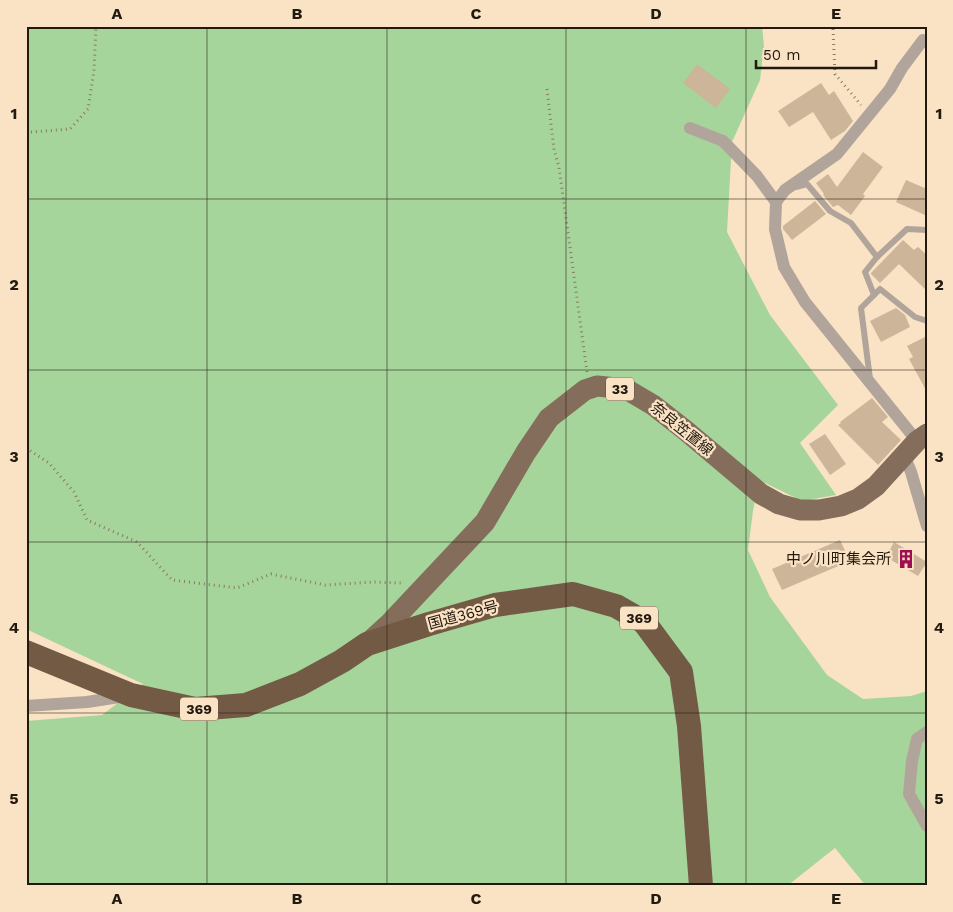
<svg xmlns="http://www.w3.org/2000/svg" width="953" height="912" font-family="'Work Sans','Noto Sans JP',sans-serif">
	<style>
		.green { fill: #a6d59c }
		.building { fill: #ccb599 }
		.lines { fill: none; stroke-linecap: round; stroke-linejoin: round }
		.path { stroke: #8a7966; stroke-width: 3; stroke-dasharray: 1 4; stroke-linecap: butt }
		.lane { stroke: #b1a49a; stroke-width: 6 }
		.street { stroke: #b1a49a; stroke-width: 12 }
		.primary { stroke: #846d5b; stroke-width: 21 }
		.highway { stroke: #735a44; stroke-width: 24 }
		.grid { fill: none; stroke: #22190f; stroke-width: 1; stroke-opacity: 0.55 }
		.labels { text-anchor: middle; stroke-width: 4.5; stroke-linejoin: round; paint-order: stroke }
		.shield { fill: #fae2c5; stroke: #635546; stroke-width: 1 }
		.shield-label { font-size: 14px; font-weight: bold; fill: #22190f }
		.street-label { font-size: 15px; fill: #22190f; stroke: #fae2c5 }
		.poi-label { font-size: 15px; fill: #22190f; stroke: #fae2c5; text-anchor: end }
		.neatline { fill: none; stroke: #22190f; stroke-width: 2 }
		.grid-label { font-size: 16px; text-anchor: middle; font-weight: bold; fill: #22190f }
	</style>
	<rect width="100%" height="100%" fill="#fae2c5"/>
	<!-- green -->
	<path class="green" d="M 26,26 L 762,26 L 764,46 L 760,80 L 732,142 L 727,232 L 770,315 L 838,405 L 800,443 L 836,495 L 802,501 L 759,480 L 753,511 L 748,550 L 770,597 L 827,675 L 863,699 L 911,696 L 927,691 L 927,886 L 866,886 L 835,848 L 787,886 L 26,886 L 26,721 L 102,715 L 143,684 L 26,629 Z"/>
	<!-- building -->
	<g class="building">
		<path d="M 697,64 L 730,89 L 716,108 L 683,83 Z"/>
		<path d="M 821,83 L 829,95 L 834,91 L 853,121 L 845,131 L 831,140 L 813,112 L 789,127 L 778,111 Z"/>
		<path d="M 863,152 L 883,167 L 863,194 L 865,196 L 851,215 L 838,205 L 833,207 L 823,195 L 824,194 L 816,183 L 828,174 L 837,187 Z"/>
		<path d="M 906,180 L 927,189 L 927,216 L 896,202 Z"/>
		<path d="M 815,201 L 826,214 L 792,240 L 783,229 L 783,226 Z"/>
		<path d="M 903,240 L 914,250 L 918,247 L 927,255 L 927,291 L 899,264 L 880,283 L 871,274 L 871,273 Z"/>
		<path d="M 896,308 L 905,315 L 910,327 L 881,342 L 870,321 Z"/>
		<path d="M 927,336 L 927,392 L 909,359 L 913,357 L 907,346 Z"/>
		<path d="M 872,398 L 888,417 L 882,422 L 901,440 L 878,465 L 838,425 L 841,423 L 840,422 Z"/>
		<path d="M 825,434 L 846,464 L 830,475 L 809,444 Z"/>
		<path d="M 840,540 L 850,561 L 782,590 L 772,569 Z"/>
		<path d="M 894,542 L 927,562 L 918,576 L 886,557 Z"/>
	</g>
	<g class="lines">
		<!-- path -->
		<g class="path">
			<path d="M 837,26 L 833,29 L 835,74 L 861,105"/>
			<path d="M 547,89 L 554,150 L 559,167 L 587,372"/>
			<path d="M 26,131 L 32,132 L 70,129 L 88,109 L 94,71 L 96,26"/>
			<path d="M 26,448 L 49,463 L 74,492 L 87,520 L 137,542 L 172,580 L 237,588 L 271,574 L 325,585 L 374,582 L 402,583"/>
		</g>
		<!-- lane -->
		<g class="lane">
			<path d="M 796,187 L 807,184 L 830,211 L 851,223 L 877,257"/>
			<path d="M 874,295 L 865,272 L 877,257 L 907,229 L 927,230"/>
			<path d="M 870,379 L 861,308 L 880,289 L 915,317 L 927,321"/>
		</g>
		<!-- street -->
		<g class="street">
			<path d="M 690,128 L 723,141 L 757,176 L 776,202"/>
			<path d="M 917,441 L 805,302 L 784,267 L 775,229 L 776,202 L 785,190 L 837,154 L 890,89 L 902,68 L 923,40"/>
			<path d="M 904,455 L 911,472 L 927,526"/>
			<path d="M 26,706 L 87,702 L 126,696"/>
			<path d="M 927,732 L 917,739 L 912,761 L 909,794 L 927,826"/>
		</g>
		<!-- primary -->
		<path class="primary" d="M 367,644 L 390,623 L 485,522 L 526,452 L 549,418 L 585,390 L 597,386 L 626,389 L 653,405 L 685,430 L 761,494 L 779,504 L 800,510 L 819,510 L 841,506 L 858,499 L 876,486 L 917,441 L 927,434"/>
		<!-- highway -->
		<path class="highway" d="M 26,652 L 131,695 L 195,709 L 246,705 L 300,684 L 342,661 L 367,644 L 429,624 L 495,605 L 573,594 L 616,606 L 644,622 L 681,672 L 689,726 L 701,886"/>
	</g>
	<!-- grid -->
	<path class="grid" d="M 207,26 L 207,886M 387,26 L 387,886M 566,26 L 566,886M 746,26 L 746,886M 26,199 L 927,199M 26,370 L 927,370M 26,542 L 927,542M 26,713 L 927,713"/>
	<!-- icons -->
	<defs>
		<g id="building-bare" transform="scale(1.5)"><path d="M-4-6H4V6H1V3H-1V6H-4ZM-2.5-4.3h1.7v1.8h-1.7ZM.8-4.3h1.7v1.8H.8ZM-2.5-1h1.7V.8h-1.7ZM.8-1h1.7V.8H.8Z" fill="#a10d51" stroke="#fae2c5" stroke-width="2.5" paint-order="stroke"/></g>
	</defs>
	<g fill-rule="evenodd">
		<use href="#building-bare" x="906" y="559"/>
	</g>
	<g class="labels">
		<!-- shield labels -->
		<g class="shield">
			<rect x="606" y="377.5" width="28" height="23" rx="4"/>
			<rect x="620" y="606.5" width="38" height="23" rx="4"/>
			<rect x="180" y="697.5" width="38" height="23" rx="4"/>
		</g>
		<g class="shield-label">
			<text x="620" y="394">33</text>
			<text x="639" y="623">369</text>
			<text x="199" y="714">369</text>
		</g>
		<!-- street labels -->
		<g class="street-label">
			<text transform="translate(682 429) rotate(39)" y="5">奈良笠置線</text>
			<text transform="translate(463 615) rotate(-15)" y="5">国道369号</text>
		</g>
		<!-- poi labels -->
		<g class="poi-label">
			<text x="891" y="564">中ノ川町集会所</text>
		</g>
	</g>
	<!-- border -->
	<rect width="953" height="912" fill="none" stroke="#fae2c5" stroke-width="55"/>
	<!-- scale -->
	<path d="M756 60v8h120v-8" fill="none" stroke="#22190f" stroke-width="2.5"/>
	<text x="763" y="60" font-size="15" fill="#22190f" stroke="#fae2c5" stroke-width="4" paint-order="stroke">50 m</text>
	<rect x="28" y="28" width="898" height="856" class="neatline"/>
	<g class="grid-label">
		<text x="117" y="19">A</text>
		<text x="297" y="19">B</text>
		<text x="476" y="19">C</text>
		<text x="656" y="19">D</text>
		<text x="836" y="19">E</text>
		<text x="14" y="119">1</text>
		<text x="939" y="119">1</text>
		<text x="14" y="290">2</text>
		<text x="939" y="290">2</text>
		<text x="14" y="462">3</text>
		<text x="939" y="462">3</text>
		<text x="14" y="633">4</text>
		<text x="939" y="633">4</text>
		<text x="14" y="804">5</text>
		<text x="939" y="804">5</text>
		<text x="117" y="904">A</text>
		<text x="297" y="904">B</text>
		<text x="476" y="904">C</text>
		<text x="656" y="904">D</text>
		<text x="836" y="904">E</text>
	</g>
</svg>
